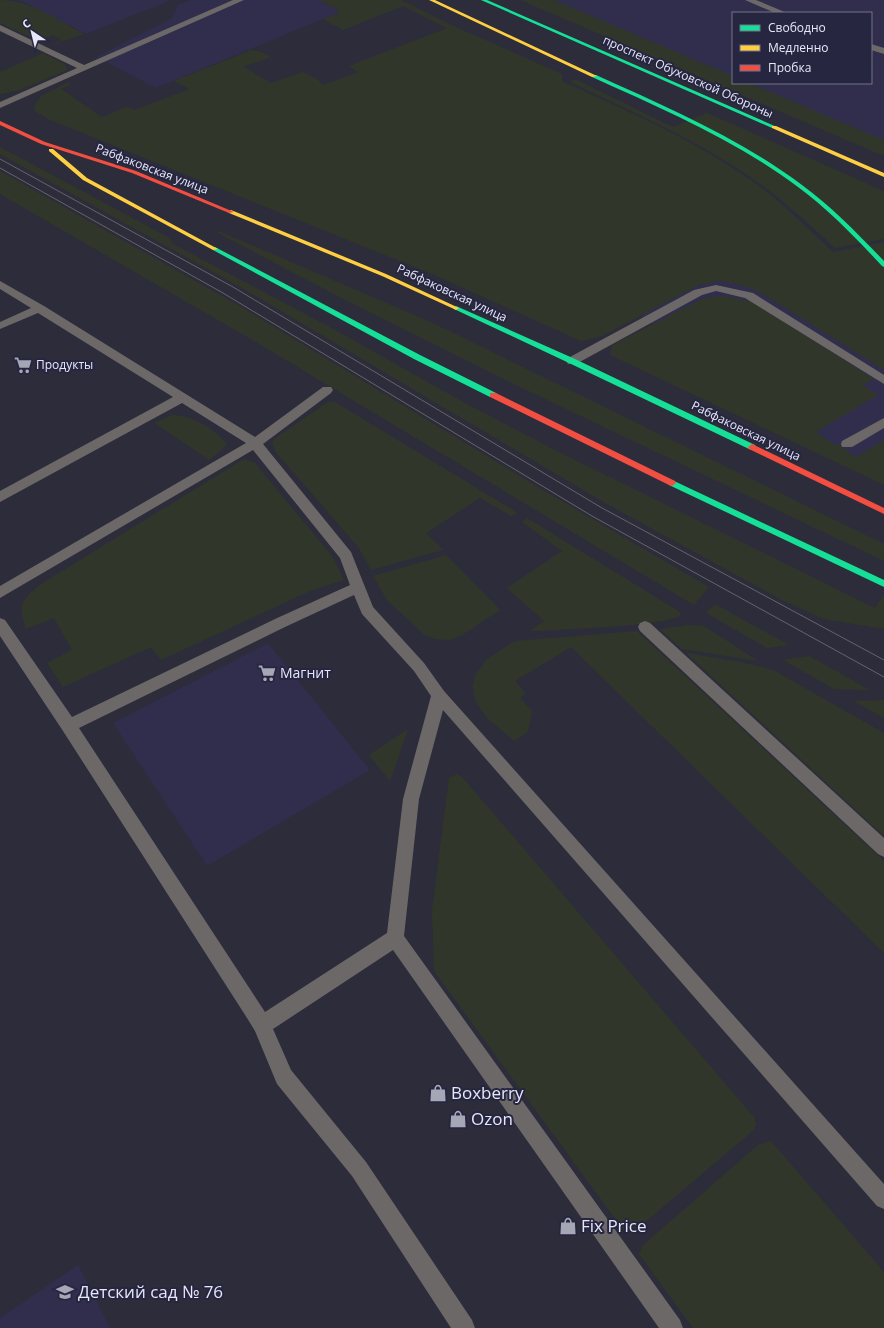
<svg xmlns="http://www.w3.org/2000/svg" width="884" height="1328" font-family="'Open Sans',sans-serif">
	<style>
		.built { fill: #302e4c; fill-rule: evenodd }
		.green { fill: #30372a }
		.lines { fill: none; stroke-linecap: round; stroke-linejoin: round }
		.lane { fill: #6d6868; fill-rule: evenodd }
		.fast { fill: #16e098; fill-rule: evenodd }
		.slow { fill: #ffcf43; fill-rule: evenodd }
		.jam { fill: #f24e42; fill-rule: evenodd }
		.tram { stroke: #666369; stroke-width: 1 }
		.labels { text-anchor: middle; stroke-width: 4; stroke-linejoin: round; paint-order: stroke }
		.far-street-label { font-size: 12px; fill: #e6e7f8; stroke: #272640 }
		.far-poi-label { font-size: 12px; fill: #e6e7f8; stroke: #272640; text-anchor: start }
		.poi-label { font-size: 14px; fill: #e6e7f8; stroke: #272640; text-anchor: start }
		.near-poi-label { font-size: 17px; fill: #e6e7f8; stroke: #272640; text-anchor: start }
	</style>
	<rect width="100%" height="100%" fill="#2d2c3a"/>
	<!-- built -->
	<g class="built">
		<path d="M 16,0 L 172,0 L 86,34 L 26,3 Z"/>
		<path d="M 191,0 L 319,0 L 338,10 L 338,13 L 323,19 L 156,88 L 96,57 L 172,18 L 178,5 Z"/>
		<path d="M 531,0 L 884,0 L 884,150 ZM 733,13 L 871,13 L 871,83 L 733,83 Z"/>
		<path d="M 728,261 L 884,357 L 884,452 L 865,463 L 790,419 L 631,309 Z"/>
		<path d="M 268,643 L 370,770 L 207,866 L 113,723 Z"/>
		<path d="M 78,1265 L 110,1328 L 0,1328 L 0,1318 Z"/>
	</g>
	<!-- green -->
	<g class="green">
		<path d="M 0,0 C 31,0 57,20 84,34 L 49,46 L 62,40 L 53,35 L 39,41 L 0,23 Z"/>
		<path d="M 319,0 L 401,0 L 451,25 L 562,74 L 562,81 C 631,113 702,143 763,189 C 788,208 810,231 833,252 L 884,242 L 884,370 L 758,291 L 733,283 L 719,281 L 699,285 L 602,336 L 581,341 L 432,274 L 48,119 L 35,111 L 34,106 L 41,96 L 69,82 L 70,85 L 61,89 L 102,117 L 127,107 L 134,110 L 190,89 L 174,81 L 251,50 L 259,51 L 271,57 L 244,67 L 271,83 L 303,72 L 317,79 L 323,85 L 358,72 L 349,66 L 447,28 L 403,6 L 343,30 L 323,19 L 338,13 L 338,10 Z"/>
		<path d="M 520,0 L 554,0 L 733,76 L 733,83 L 749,83 L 884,140 L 884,156 Z"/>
		<path d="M 43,53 L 66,65 L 67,70 L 17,91 L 0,94 L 0,72 Z"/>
		<path d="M 575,79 L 673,127 L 707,113 L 884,191 L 884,239 L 835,248 C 804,219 773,191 737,168 C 684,134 626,109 570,82 Z"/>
		<path d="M 0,147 L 168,237 L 173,244 L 328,326 L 465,403 L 555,450 L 875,608 L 884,595 L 884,629 L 823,619 L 780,599 L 600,500 L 242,288 L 0,154 Z"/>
		<path d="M 0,171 L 243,308 L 546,492 L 709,587 L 694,605 L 261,345 L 0,194 Z"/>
		<path d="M 219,231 L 433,323 L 839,522 L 884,544 L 884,561 L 518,386 L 347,301 L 218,233 Z"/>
		<path d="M 725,296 L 752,302 L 874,379 L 863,385 L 878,395 L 816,432 L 835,445 L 838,444 L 856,457 L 884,440 L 884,485 L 610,355 L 612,346 L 620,341 L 698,301 L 708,297 Z"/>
		<path d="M 328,402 L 335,402 L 518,513 L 511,516 L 480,498 L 426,533 L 443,550 L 371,570 L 359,548 L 275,451 L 272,442 L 277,437 Z"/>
		<path d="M 172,415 C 193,415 214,429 227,444 L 226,446 L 209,460 L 155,423 Z"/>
		<path d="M 244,459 L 255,463 L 332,556 L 344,580 L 310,591 L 161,660 L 151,647 L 63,687 L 47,663 L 72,650 L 54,618 L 26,629 C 17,605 22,600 41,584 Z"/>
		<path d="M 527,518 L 680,612 L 681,615 C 669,626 552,630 529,631 L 544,621 L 507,588 L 562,551 L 522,522 Z"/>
		<path d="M 446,555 L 500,610 L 462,635 L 450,640 L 436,639 L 426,636 L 387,600 L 373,576 Z"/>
		<path d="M 715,604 L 789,645 L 767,648 L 706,613 Z"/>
		<path d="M 687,625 L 704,626 L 758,661 L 682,649 L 660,629 Z"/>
		<path d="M 637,631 L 884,861 L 884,953 L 571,647 L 515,681 L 526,693 L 520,698 L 532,711 L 528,732 L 514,741 L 487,718 L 475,701 L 473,686 L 475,675 L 487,659 L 515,641 Z"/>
		<path d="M 685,652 C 715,659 746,661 775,671 L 884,733 L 884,836 Z"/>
		<path d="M 809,656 L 870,690 L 834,689 L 783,660 Z"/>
		<path d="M 884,700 L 884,718 L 853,701 Z"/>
		<path d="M 408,729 L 390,781 L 369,755 Z"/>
		<path d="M 457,774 L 462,777 L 754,1117 L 756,1124 L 754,1130 L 631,1234 L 624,1231 L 434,971 L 432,910 L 449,778 Z"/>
		<path d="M 771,1141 L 884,1272 L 884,1328 L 693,1328 L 639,1254 L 643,1245 L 758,1145 Z"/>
	</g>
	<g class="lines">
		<!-- lane -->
		<g class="lane">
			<path d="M 233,0 L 244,0 L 0,108 L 0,102 L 77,68 L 0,31 L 0,25 L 84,65 Z"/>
			<path d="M 745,0 L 756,0 L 787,13 L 775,13 Z"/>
			<path d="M 871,44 L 884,48 L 884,54 L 871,50 Z"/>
			<path d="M 0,281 L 44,306 L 255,437 L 323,387 L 331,387 L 333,390 L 331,393 L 263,444 L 351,552 L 373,607 L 424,663 L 444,691 L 884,1184 L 884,1209 L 877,1206 L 443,710 L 419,799 L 404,936 L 680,1320 L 683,1328 L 659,1328 L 393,950 L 273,1029 L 291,1070 L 366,1162 L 472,1320 L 475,1328 L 451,1328 L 352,1176 L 277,1084 L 255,1031 L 247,1018 L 63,731 L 0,636 L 0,618 L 5,620 L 72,717 L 275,619 L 350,585 L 340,558 L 253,450 L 0,598 L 0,586 L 246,443 L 182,403 L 0,502 L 0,491 L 173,397 L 38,313 L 0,329 L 0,322 L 31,308 L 0,289 ZM 354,595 L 362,614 L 414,671 L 431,696 L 403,799 L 387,933 L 265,1012 L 79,728 L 285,627 Z"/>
			<path d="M 716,285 L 753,293 L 884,375 L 884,384 L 745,298 L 716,291 L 702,295 L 576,364 L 568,364 L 566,361 L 568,358 L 694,290 Z"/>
			<path d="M 884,418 L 884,428 L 852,447 L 842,447 L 841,444 L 842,441 Z"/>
			<path d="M 645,621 L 650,623 L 884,838 L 884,857 L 878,854 L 640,631 L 638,627 L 640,623 Z"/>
		</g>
		<!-- fast -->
		<g class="fast">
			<path d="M 481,0 L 487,0 L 777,127 L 772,128 Z"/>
			<path d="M 592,75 L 596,75 C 667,107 739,138 802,185 C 832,207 858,234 884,261 L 884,267 L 882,266 C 856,238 829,210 798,187 C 735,140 663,109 592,77 Z"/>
			<path d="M 215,247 L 420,355 L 496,393 L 497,395 L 493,397 L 490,397 L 414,359 L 213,250 L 213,248 Z"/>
			<path d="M 456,306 L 575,359 L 755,445 L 756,447 L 752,450 L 749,449 L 569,363 L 454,309 L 453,308 Z"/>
			<path d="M 672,480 L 884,580 L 884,587 L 669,485 L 668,483 L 669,481 Z"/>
		</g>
		<!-- slow -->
		<g class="slow">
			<path d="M 429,0 L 435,0 L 597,76 L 592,77 Z"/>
			<path d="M 772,126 L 776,126 L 884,173 L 884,177 L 772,128 Z"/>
			<path d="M 49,149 L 53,149 L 87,178 L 218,249 L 213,250 L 83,180 L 49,151 Z"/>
			<path d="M 231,210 L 386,274 L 459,308 L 456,310 L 454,309 L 382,276 L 229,213 L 228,212 Z"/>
		</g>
		<!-- jam -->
		<g class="jam">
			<path d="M 0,121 L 45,142 L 136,171 L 234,212 L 229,213 L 132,173 L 41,144 L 0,125 Z"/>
			<path d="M 490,393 L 496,393 L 675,481 L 676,483 L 672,486 L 669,485 L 490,397 Z"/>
			<path d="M 752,444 L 884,508 L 884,514 L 749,449 L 748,447 Z"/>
		</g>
		<!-- tram -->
		<g class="tram">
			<path d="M 0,159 L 233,287 L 602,508 L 884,660"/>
			<path d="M 0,168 L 223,293 L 592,516 L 884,677"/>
		</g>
	</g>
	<!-- icons -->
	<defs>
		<g id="supermarket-bare" transform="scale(1.38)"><path d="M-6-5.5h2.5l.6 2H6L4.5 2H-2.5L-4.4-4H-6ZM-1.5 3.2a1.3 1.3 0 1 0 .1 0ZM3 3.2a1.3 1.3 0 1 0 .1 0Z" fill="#a5a6b6" stroke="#272640" stroke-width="2.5" paint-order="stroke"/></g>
		<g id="shop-bare" transform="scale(1.38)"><path d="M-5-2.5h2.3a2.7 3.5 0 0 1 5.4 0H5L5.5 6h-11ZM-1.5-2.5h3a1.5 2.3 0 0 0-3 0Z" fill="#a5a6b6" stroke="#272640" stroke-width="2.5" paint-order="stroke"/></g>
		<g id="school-bare" transform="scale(1.38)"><path d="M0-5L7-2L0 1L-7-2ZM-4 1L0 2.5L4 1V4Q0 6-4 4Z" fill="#a5a6b6" stroke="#272640" stroke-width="2.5" paint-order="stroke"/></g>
	</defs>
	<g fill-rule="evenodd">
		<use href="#supermarket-bare" x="23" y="365"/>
		<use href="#supermarket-bare" x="267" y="673"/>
		<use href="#shop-bare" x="438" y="1093"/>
		<use href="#shop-bare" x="458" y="1119"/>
		<use href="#shop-bare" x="568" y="1226"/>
		<use href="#school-bare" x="65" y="1292"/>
	</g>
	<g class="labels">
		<!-- far-street labels -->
		<g class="far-street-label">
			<text transform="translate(688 77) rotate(24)" y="4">проспект Обуховской Обороны</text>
			<text transform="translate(152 169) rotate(21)" y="4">Рабфаковская улица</text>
			<text transform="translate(452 293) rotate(25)" y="4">Рабфаковская улица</text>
			<text transform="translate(746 431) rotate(26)" y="4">Рабфаковская улица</text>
		</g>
		<!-- far-poi labels -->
		<g class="far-poi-label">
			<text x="36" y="369">Продукты</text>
		</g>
		<!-- poi labels -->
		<g class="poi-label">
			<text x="280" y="678">Магнит</text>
		</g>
		<!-- near-poi labels -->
		<g class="near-poi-label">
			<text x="451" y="1099">Boxberry</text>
			<text x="471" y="1125">Ozon</text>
			<text x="581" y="1232">Fix Price</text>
			<text x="78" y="1298">Детский сад № 76</text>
		</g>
	</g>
	<!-- legend -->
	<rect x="732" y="12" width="140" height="72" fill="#272640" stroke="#73738a"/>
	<rect x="740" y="25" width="20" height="6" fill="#16e098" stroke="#73738a"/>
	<text x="768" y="32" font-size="12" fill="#e6e7f8">Свободно</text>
	<rect x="740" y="45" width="20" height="6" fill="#ffcf43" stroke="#73738a"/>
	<text x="768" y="52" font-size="12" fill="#e6e7f8">Медленно</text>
	<rect x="740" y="65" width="20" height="6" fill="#f24e42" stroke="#73738a"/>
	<text x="768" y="72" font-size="12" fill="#e6e7f8">Пробка</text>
	<!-- north arrow -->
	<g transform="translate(32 32) rotate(325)" stroke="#272640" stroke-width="3" paint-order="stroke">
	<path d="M0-3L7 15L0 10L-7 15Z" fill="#e6e7f8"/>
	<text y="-6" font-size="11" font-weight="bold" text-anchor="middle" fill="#e6e7f8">С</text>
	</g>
</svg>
